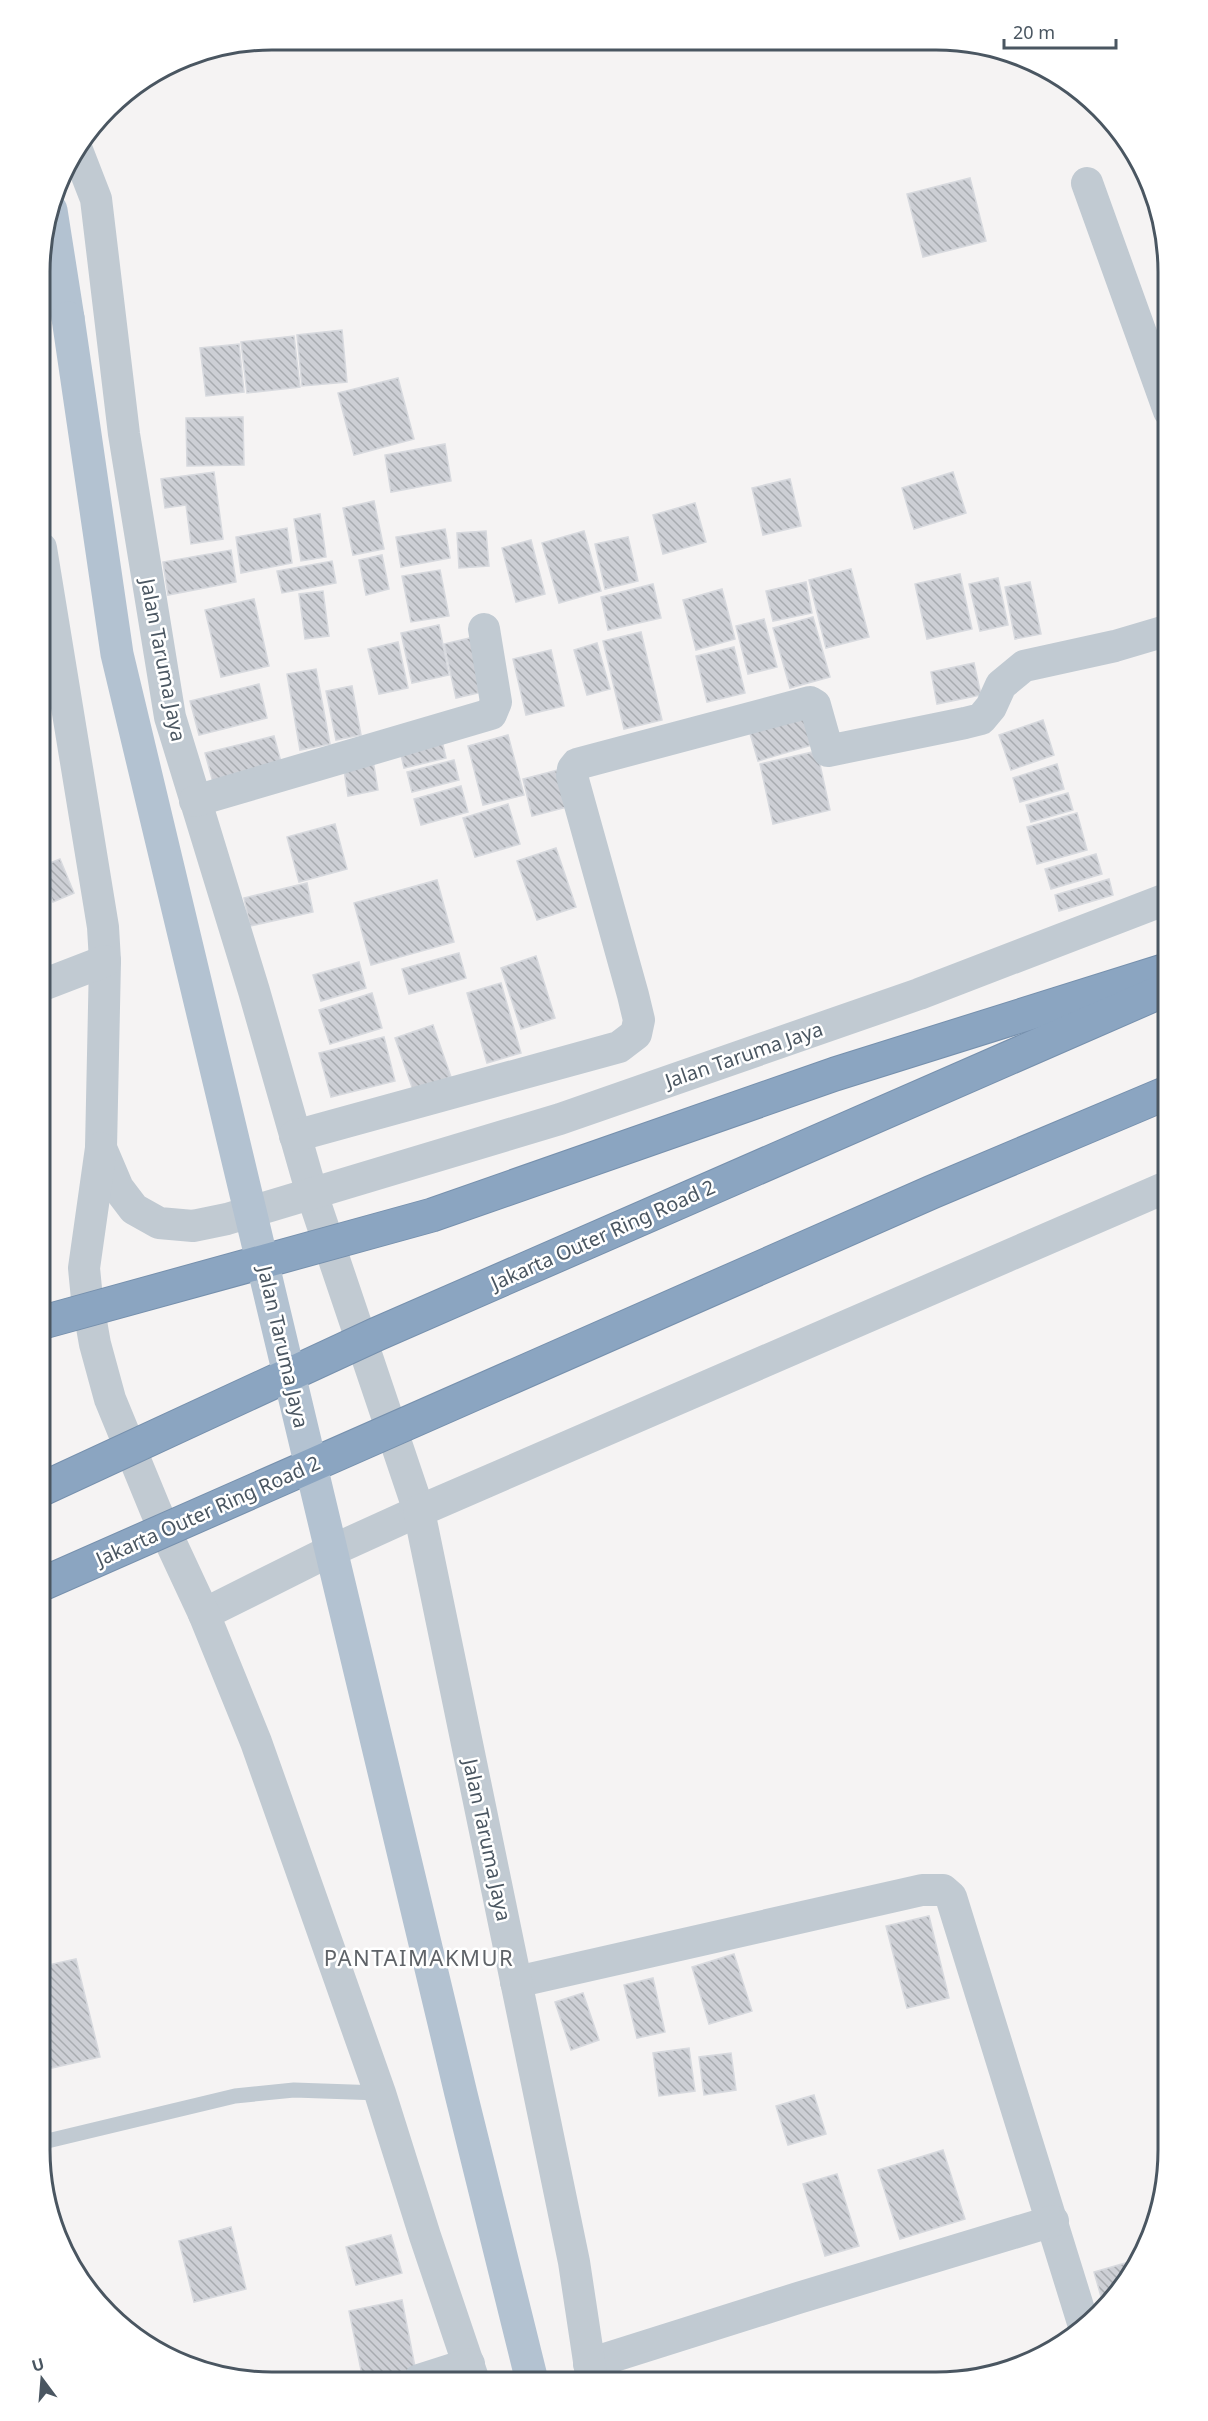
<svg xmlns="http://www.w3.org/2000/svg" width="1208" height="2421" font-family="'Noto Sans',sans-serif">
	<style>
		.building { fill: url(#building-back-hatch); stroke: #d7d9de; stroke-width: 1.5 }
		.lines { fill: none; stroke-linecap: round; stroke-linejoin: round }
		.service { stroke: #c1cad2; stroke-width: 15 }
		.minor { stroke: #c1cad2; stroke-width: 32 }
		.primary { stroke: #b3c2d1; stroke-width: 33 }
		.motorway-bridge-casing { stroke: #7690ad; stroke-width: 35; stroke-linecap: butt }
		.primary-bridge { stroke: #b3c2d1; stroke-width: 33 }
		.motorway-bridge { stroke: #8ba5c1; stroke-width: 33 }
		.labels { text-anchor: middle; stroke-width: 5; stroke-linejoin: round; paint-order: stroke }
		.street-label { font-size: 20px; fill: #4a5661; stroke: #fff }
		.quarter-label { font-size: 22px; letter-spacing: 1.5px; fill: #5f6368; stroke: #fff }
		.rim { fill: none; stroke: #4a5661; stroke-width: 3 }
	</style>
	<defs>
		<pattern id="building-back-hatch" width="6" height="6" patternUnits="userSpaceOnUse" patternTransform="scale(1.5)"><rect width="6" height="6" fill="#cdcfd5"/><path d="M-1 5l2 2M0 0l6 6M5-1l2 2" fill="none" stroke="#a8abb0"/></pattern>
	</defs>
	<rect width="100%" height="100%" fill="#f5f3f3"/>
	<!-- building -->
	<g class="building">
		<path d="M 970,178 L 986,241 L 923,257 L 907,194 Z"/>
		<path d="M 342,330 L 347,382 L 302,386 L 297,335 Z"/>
		<path d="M 294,336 L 300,387 L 247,393 L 241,342 Z"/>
		<path d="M 239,344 L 244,392 L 206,396 L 200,348 Z"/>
		<path d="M 398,378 L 414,439 L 354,455 L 338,393 Z"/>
		<path d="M 243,417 L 244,465 L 187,466 L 186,418 Z"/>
		<path d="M 445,444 L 451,481 L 391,492 L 385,455 Z"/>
		<path d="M 214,472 L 223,539 L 191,544 L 186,505 L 165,508 L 161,479 Z"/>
		<path d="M 953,472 L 966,513 L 914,529 L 902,488 Z"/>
		<path d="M 790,479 L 801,526 L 763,535 L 752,488 Z"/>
		<path d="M 374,501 L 384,549 L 353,555 L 343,508 Z"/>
		<path d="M 695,503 L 706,542 L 663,554 L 653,515 Z"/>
		<path d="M 320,514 L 326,557 L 301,561 L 294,519 Z"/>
		<path d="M 287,528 L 292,563 L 241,573 L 236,537 Z"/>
		<path d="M 445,529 L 450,558 L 401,567 L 396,537 Z"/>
		<path d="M 486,531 L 489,566 L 459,568 L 457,533 Z"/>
		<path d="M 584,531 L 601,591 L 559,603 L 542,543 Z"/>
		<path d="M 628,537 L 638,581 L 605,589 L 595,544 Z"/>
		<path d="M 531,540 L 545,594 L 516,602 L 502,548 Z"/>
		<path d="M 231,550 L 236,582 L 168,595 L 163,562 Z"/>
		<path d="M 382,555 L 389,589 L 366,595 L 359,560 Z"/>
		<path d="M 332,561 L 336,583 L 282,593 L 277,571 Z"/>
		<path d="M 851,569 L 869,637 L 826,648 L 809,580 Z"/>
		<path d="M 440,570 L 449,616 L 411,622 L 402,576 Z"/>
		<path d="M 960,574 L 972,629 L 927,639 L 915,584 Z"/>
		<path d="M 998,578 L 1008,625 L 980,631 L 969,584 Z"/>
		<path d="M 806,582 L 812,613 L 773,621 L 766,591 Z"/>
		<path d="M 1030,582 L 1041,634 L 1015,639 L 1005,587 Z"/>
		<path d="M 653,584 L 661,618 L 608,630 L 601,597 Z"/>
		<path d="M 722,589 L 735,639 L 696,650 L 683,600 Z"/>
		<path d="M 323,591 L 329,636 L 305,639 L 299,594 Z"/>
		<path d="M 254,599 L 269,666 L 221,677 L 205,610 Z"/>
		<path d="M 813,617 L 830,677 L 790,688 L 773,628 Z"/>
		<path d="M 764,619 L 777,667 L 748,674 L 736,626 Z"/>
		<path d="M 439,625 L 449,675 L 412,683 L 401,633 Z"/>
		<path d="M 641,632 L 662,720 L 624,729 L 603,641 Z"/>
		<path d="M 478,636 L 491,690 L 456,698 L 444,644 Z"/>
		<path d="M 398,642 L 408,688 L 379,694 L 368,649 Z"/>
		<path d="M 597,643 L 610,689 L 587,695 L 574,650 Z"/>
		<path d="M 734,647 L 745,693 L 707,702 L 696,656 Z"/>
		<path d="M 551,650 L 564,706 L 526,715 L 513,659 Z"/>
		<path d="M 974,663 L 981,695 L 937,704 L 931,672 Z"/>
		<path d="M 316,669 L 330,744 L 300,750 L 287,674 Z"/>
		<path d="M 259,684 L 267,718 L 199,735 L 190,701 Z"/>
		<path d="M 352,686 L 361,735 L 336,740 L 326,691 Z"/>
		<path d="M 808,705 L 819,743 L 758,761 L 747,723 Z"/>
		<path d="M 1043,720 L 1054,755 L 1011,770 L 999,735 Z"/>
		<path d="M 440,732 L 446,758 L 404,768 L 398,742 Z"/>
		<path d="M 508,735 L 524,795 L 483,805 L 468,746 Z"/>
		<path d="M 274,736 L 284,773 L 215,790 L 205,753 Z"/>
		<path d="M 817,751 L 830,810 L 773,824 L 760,764 Z"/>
		<path d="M 372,754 L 378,790 L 348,796 L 342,758 Z"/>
		<path d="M 454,760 L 459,780 L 412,792 L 407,772 Z"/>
		<path d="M 1057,764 L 1064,789 L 1020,802 L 1013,778 Z"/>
		<path d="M 562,769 L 571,806 L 532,816 L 523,779 Z"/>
		<path d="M 461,786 L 468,812 L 421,825 L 414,799 Z"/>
		<path d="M 1068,793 L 1073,810 L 1031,822 L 1026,805 Z"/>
		<path d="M 508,804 L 520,844 L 475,857 L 463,818 Z"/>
		<path d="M 1077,813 L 1087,850 L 1037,864 L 1027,827 Z"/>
		<path d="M 335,824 L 347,869 L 299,882 L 287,837 Z"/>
		<path d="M 556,848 L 576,907 L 537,920 L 517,861 Z"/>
		<path d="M 1096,854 L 1102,874 L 1051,889 L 1045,869 Z"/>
		<path d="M 60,859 L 74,893 L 53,902 L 40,867 Z"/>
		<path d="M 1109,879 L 1113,895 L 1059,911 L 1055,895 Z"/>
		<path d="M 437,880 L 454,942 L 371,965 L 354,903 Z"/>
		<path d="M 307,883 L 313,912 L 250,926 L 244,898 Z"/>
		<path d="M 459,953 L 466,978 L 409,994 L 402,969 Z"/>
		<path d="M 536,956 L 555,1018 L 521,1029 L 501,968 Z"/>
		<path d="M 359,962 L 366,988 L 321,1001 L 313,975 Z"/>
		<path d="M 501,983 L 521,1053 L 487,1063 L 467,993 Z"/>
		<path d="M 372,993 L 382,1028 L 330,1044 L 319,1010 Z"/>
		<path d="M 433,1025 L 451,1077 L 413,1090 L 395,1038 Z"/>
		<path d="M 384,1037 L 395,1081 L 331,1097 L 319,1053 Z"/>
		<path d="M 929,1916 L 949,1998 L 907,2008 L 886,1926 Z"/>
		<path d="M 734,1954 L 752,2011 L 709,2024 L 692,1967 Z"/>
		<path d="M 76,1959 L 100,2057 L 39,2071 L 39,1967 Z"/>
		<path d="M 653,1978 L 665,2032 L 637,2038 L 624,1985 Z"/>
		<path d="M 583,1993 L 599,2040 L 571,2050 L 555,2002 Z"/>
		<path d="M 689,2048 L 695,2091 L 659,2096 L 653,2053 Z"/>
		<path d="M 731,2053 L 736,2090 L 704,2095 L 699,2057 Z"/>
		<path d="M 814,2095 L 826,2134 L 788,2145 L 776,2106 Z"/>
		<path d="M 943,2150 L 965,2219 L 900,2239 L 878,2170 Z"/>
		<path d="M 837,2174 L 859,2246 L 825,2256 L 803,2184 Z"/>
		<path d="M 231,2227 L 246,2289 L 194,2302 L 179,2241 Z"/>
		<path d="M 391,2235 L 402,2273 L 356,2285 L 346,2247 Z"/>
		<path d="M 1139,2259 L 1121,2291 L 1104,2307 L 1094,2272 Z"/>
		<path d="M 402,2300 L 416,2372 L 376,2380 L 363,2380 L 349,2311 Z"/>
	</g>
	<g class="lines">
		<!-- service -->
		<path class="service" d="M 39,2143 L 235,2096 L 294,2090 L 380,2093"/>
		<!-- minor -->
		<g class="minor">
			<path d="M 77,150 L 96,199 L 124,434 L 170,717 L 254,991 L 312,1194 L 419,1511 L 320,1556 L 204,1614"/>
			<path d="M 1087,183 L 1169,411"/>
			<path d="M 41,548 L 103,927 L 105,961 L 101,1148 L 118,1188 L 134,1209 L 159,1223 L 193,1226 L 227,1219 L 560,1119 L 919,994 L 1169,898"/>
			<path d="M 195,801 L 491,714 L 496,702 L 484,629"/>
			<path d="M 40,986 L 105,961"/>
			<path d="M 295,1136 L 619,1047 L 636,1034 L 639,1020 L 633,995 L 572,776 L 573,769 L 577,764 L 810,702 L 815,705 L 828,751 L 965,723 L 981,719 L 991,707 L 1001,685 L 1024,666 L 1115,646 L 1169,630"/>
			<path d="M 101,1148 L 84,1268 L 87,1299 L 95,1344 L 110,1399 L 156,1511 L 204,1614 L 256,1742 L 380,2093 L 425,2236 L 474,2381"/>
			<path d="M 516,1982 L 922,1890 L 943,1890 L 951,1897 L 1084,2326"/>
			<path d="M 589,2364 L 798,2298 L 1053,2221"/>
			<path d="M 419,2380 L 469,2364"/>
			<path d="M 592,2381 L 574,2262 L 419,1511 L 1169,1186"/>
		</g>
		<!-- primary -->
		<path class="primary" d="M 51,210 L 68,318"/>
		<!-- motorway-bridge casing -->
		<g class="motorway-bridge-casing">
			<g id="motorway-bridge">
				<path d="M 40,1323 L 432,1215 L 835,1074 L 1163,971"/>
				<path d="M 40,1490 L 377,1334 L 1169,988"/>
				<path d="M 40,1585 L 932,1192 L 1169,1092"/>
			</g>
		</g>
		<!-- primary-bridge -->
		<path class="primary-bridge" d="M 68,318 L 117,654 L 461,2094 L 532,2381"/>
		<!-- motorway-bridge -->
		<use href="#motorway-bridge" class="motorway-bridge"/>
	</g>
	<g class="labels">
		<!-- street labels -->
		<g class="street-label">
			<text transform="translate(163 660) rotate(79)" y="7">Jalan Taruma Jaya</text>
			<text transform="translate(744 1055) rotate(-19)" y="7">Jalan Taruma Jaya</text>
			<text transform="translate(603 1235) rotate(-24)" y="7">Jakarta Outer Ring Road 2</text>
			<text transform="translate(283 1347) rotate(77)" y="7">Jalan Taruma Jaya</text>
			<text transform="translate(208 1511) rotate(-24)" y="7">Jakarta Outer Ring Road 2</text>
			<text transform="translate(487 1840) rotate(78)" y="7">Jalan Taruma Jaya</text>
		</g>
		<!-- quarter labels -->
		<g class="quarter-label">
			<text x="419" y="1966">PANTAIMAKMUR</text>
		</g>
	</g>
	<!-- crop -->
	<path d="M0 0H1208V2421H0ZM272 50H936A222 222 0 0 1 1158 272V2150A222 222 0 0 1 936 2372H272A222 222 0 0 1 50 2150V272A222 222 0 0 1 272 50Z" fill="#fff" fill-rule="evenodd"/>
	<path class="rim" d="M272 50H936A222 222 0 0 1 1158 272V2150A222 222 0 0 1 936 2372H272A222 222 0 0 1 50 2150V272A222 222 0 0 1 272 50Z"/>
	<!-- north arrow -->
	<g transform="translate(42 2379) rotate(344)" stroke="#ffffff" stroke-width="4.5" paint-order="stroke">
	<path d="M0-4.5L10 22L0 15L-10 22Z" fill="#4a5661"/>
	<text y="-9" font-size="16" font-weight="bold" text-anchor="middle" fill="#4a5661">U</text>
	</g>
	<!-- scale -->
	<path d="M1004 39v9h112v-9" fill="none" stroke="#4a5661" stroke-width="3"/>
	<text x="1013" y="39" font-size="18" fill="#4a5661" stroke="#ffffff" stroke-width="4.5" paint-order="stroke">20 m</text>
</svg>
